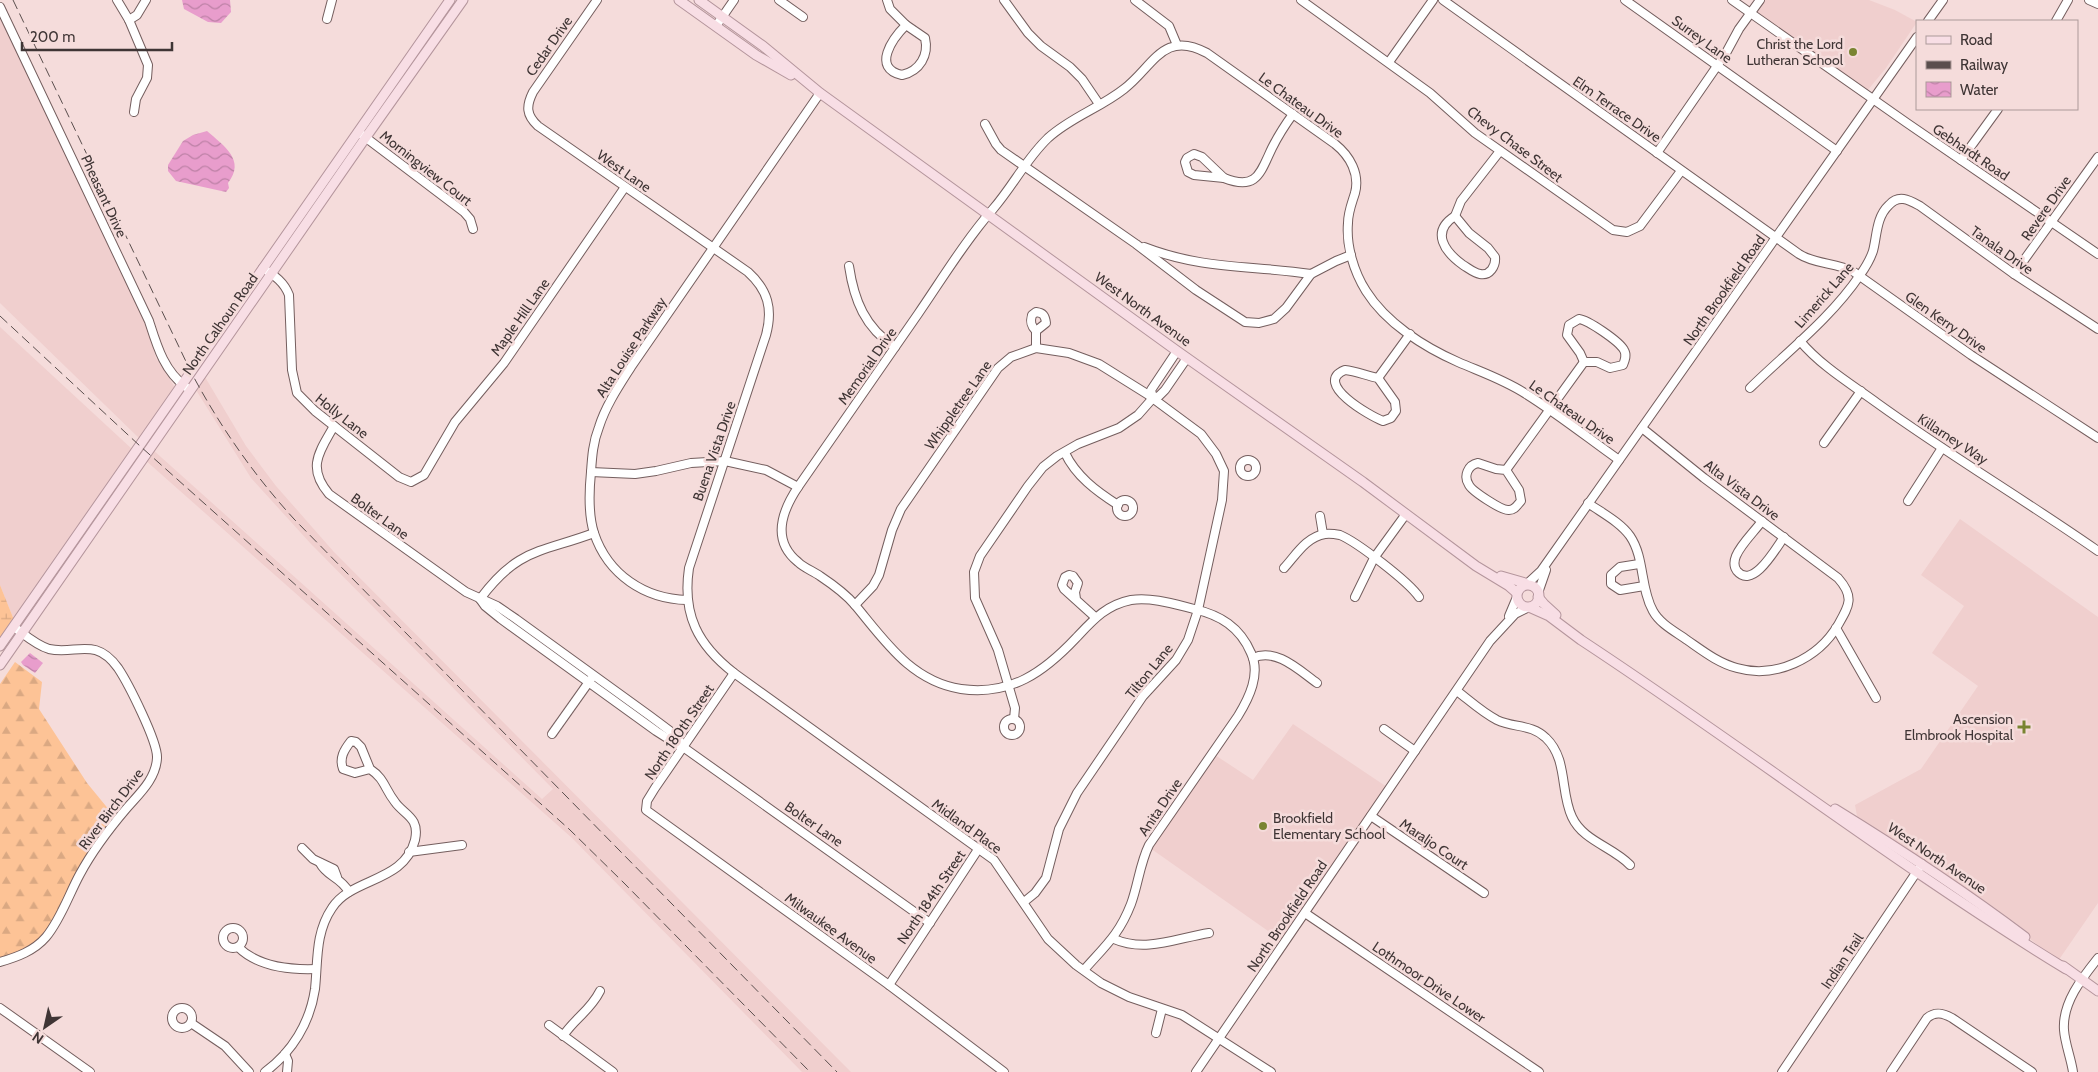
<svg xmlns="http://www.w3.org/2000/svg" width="2098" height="1072" font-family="Cabin,sans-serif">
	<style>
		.built { fill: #f0cfce }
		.forest { fill: url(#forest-firs) }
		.wetland { fill: url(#wetland-marsh) }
		.water { fill: url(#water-waves) }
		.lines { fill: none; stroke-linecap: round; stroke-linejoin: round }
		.minor-casing { stroke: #745e5e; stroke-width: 10 }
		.major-casing { stroke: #b4959c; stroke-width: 11 }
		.minor { stroke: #fff; stroke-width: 8 }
		.major { stroke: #f8dee5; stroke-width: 9 }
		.rail { stroke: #5a4e4d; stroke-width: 1; stroke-dasharray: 10 5; stroke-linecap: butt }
		.poi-dot { fill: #798431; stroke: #f5dcdb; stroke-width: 2 }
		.labels { text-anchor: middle; stroke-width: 5; stroke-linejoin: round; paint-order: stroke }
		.street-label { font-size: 14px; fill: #3f3535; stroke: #f5dcdb }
		.poi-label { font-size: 14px; fill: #3f3535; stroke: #f5dcdb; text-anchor: end }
	</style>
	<defs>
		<pattern id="forest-firs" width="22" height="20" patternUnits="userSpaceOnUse" patternTransform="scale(1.25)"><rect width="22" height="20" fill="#fdc396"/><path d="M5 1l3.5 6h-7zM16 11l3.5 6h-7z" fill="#daa882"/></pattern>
		<pattern id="wetland-marsh" width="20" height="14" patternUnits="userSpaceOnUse" patternTransform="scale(1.25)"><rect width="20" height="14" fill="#fdc396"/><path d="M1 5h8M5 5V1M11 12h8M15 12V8" fill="none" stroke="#daa882"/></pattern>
		<pattern id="water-waves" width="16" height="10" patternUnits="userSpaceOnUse" patternTransform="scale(1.25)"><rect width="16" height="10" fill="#e89dcc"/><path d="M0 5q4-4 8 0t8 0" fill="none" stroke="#bd81a6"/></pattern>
	</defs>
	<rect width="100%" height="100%" fill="#f5dcdb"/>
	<!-- built -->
	<g class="built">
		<path d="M 1763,0 L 1869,0 L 1895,10 L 1917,22 L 1886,68 L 1867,91 L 1759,16 L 1757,12 Z"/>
		<path d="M 0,15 L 145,320 L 156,358 L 174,386 L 174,389 L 140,439 L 0,303 Z"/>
		<path d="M 0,327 L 133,450 L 14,620 L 0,585 Z"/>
		<path d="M 205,377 L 246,446 L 276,486 L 334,552 L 851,1072 L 802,1072 L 572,838 L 144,459 L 152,449 L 542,799 L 553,789 L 311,544 L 251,478 L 196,390 Z"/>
		<path d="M 1960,519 L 2098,617 L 2098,903 L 2058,961 L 2025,935 L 1857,816 L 1855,805 L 1921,769 L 1978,686 L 1932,653 L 1964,606 L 1921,575 Z"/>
		<path d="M 1293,724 L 1387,787 L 1281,940 L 1150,848 L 1215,755 L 1253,780 Z"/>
	</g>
	<!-- forest -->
	<path class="forest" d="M 15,662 L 42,682 L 39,709 L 87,783 L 119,822 C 107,838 94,855 84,873 C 59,919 57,950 0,966 L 0,684 Z"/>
	<!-- wetland -->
	<path class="wetland" d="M 0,585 L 14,620 L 0,640 Z"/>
	<!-- water -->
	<g class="water">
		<path d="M 182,0 L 230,0 L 231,12 L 221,23 L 208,22 L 184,9 Z"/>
		<path d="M 207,131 C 224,146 246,160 228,183 L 229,188 L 226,192 L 176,181 L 168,171 L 168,165 L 183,141 L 193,135 Z"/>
		<path d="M 30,653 L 43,663 L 35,673 L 23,665 L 21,662 Z"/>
	</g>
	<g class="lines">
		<!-- minor casing -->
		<g class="minor-casing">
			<g id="minor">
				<path d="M 117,0 L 129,20 L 148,65 L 147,78 L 136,99 L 134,112"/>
				<path d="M 597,0 L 533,92 C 526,106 526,115 538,126 L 748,272 C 768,290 773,309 766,335 L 689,568 C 682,615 698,645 734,673 L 994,860 L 1048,939 L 1076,965 L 1101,983 L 1129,997 L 1182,1015 L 1271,1072"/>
				<path d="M 779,0 L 803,17"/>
				<path d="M 887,0 L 890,9 L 906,25"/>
				<path d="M 1004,0 L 1028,33 L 1041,46 L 1070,67 L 1082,79 L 1099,104"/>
				<path d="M 1135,0 L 1169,26 L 1177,45"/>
				<path d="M 1301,0 L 1430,93 L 1475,133 L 1613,230 L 1627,232 L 1640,226 L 1681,171"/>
				<path d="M 1443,0 L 1799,254 C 1816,265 1836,262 1854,272 L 1971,355 L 2098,438"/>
				<path d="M 1625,0 L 1837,151"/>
				<path d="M 1732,0 L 1907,123 L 2098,254"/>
				<path d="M 2089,0 L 2098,4"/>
				<path d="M 0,7 L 149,321 C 157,346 164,371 186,387"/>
				<path d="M 327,19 L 332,0"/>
				<path d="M 129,20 L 137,15 L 146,0"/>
				<path d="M 1928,21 L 1943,0"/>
				<path d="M 2056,21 L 2068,0"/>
				<path d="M 906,25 L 925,38 C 929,55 920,71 902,75 C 871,68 893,38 906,25 Z"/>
				<path d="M 716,26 L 734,0"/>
				<path d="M 1389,62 L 1433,0"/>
				<path d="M 985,124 L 996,144 L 1001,150 L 1136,244 L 1196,290 L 1245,322 L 1259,323 L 1274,319 L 1286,308 L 1311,274 L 1336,261 L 1351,255"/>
				<path d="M 361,134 L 464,212 L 470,219 L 473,229"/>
				<path d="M 1657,153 L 1726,53 L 1739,29 L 1760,0"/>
				<path d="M 1194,154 L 1202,157 L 1224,178 L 1194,175 L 1188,172 L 1185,162 L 1187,158 Z"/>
				<path d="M 1961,160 L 1998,109"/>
				<path d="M 1224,178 C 1257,191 1260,173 1272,148 C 1278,136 1285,125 1293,114"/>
				<path d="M 1455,216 L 1469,233 L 1488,248 L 1495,257 C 1496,266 1490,276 1480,274 C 1474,273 1468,268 1463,265 C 1445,252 1430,232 1455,216 Z"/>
				<path d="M 1455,216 L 1461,201 L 1500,151"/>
				<path d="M 1144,247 C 1203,270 1252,265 1311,274"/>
				<path d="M 849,266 C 854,300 865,328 895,347"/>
				<path d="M 263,268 C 275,276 284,282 289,295 L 292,370 L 297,393 L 315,411 L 399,477 L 411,482 L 424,475 L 455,422 L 504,363 L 625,187"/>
				<path d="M 2014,274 L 2098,157"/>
				<path d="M 1579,319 C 1588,320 1619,341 1624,350 C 1627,355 1625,360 1623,365 L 1610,368 L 1597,362 L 1584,362 L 1580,353 L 1567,335 L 1569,325 Z"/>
				<path d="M 1036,331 L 1046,323 C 1045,315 1043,313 1036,312 L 1032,315 C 1030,322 1031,326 1036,331 L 1036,348"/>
				<path d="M 1800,341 C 1821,366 1851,384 1877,403 C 1949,455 2025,500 2098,551"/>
				<path d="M 1345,370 C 1356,371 1367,376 1378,378 L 1395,402 L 1396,411 L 1391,418 L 1383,421 C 1370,416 1312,383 1345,370 Z"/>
				<path d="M 1378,378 L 1410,334"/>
				<path d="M 1750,388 C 1787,352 1831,318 1860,275 C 1865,268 1870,260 1873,251 C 1877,236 1876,217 1889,205 C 1899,194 1909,200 1920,206 L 2014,274 L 2098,329"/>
				<path d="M 1153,398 L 1151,390 L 1177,351"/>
				<path d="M 334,426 C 320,451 306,467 329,494 L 466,592 L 497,606 L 516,619 L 650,716 L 678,737 L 683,747"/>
				<path d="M 1824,443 L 1861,391"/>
				<path d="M 1065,453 C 1076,476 1096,491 1118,505"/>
				<circle cx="1248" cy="468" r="8"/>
				<path d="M 1478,463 L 1496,469 L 1506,470 L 1519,490 L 1521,501 C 1517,505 1515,510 1509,510 C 1502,511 1472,491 1469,485 C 1463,476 1468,465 1478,463 Z"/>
				<path d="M 1506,470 L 1584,362"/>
				<path d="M 591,472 L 635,474 L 656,471 L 691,463 L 725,461 L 766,470 L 798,487"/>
				<circle cx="1125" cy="508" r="8"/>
				<path d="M 1908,501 L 1942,448"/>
				<path d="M 1588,503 C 1602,513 1620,522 1630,536 C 1645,558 1640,588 1653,611 C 1660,624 1676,632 1687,640 C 1703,651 1718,663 1737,668 C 1775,679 1818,659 1838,625 C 1849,606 1855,597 1838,578 L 1704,478 L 1642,428"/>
				<path d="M 1320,516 L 1323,534"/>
				<path d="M 1762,521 C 1754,532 1741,544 1736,556 C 1734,561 1734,567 1737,571 C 1753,590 1776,548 1784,537"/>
				<path d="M 1639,564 L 1620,567 L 1611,575 L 1611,584 L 1620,590 L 1644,586"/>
				<path d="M 1284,568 C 1296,555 1306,537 1325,534 C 1330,533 1335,534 1340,535 C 1357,542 1409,582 1419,597"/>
				<path d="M 1528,583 L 1541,571 L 1917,37"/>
				<path d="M 1538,593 L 1546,570"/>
				<path d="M 1355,597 L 1374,558 L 1406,514"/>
				<path d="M 480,599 L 485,606 L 501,619 L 656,731 L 678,745 L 683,747 L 930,923"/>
				<path d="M 480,599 C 518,548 540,553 594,533"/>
				<path d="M 1076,599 L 1075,592 L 1078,583 L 1073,576 L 1069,575 L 1065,577 L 1062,585 L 1064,589 L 1095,617"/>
				<path d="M 687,600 C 645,599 608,575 594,533 C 588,514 589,492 591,472 C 592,457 593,442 599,427 C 606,405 619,386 631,367 L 820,93"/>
				<path d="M 855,605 L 873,586 L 879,575 L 892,530 L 901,509 L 998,368 L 1011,357 L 1036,348 L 1069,353 L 1099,364 L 1147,394 L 1201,434 L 1216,454 L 1224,471 L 1222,500 L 1198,610 L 1188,640 L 1176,660 L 1143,696 L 1077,793 L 1059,829 L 1046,878 L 1035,893 L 1024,902"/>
				<path d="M 1509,616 L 1517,597"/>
				<path d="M 1836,628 L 1876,698"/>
				<path d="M 1253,658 C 1276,647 1300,671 1317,683"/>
				<path d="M 734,673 L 655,788 L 647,801 L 646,810 L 889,985 L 1004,1072"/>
				<path d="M 1457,691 C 1470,701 1483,713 1497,720 C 1514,728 1532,724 1546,738 C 1568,759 1560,792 1572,817 C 1583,841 1613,847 1630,865"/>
				<path d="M 1014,719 L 1015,708 L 998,650 L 975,598 L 974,572 L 980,556 L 1028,486 L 1043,467 L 1057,456 L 1078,444 L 1119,428 L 1138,415 L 1153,398 L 1159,396 L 1165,390 L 1187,358"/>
				<circle cx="1012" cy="727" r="8"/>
				<path d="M 1384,729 L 1415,751"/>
				<path d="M 552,734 L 591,679"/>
				<path d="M 1371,816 L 1484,893"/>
				<path d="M 302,848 L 313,859 L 334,869 L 337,877"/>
				<path d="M 409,852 L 462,845"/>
				<path d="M 320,863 C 327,877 340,876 349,892"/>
				<path d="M 1305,913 L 1539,1072"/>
				<circle cx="233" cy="938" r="10"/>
				<path d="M 1114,939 C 1146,953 1177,938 1209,933"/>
				<path d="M 238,947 C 258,967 289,970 316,969"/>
				<path d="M 0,962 C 17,957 34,951 46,937 C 61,919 69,894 80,874 C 93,850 109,829 126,809 C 139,794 156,779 157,758 C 158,742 128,683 118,668 C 95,636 76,655 49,649 C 36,645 25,635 14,627"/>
				<path d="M 1084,970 C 1105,946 1119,935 1131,904 C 1138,885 1140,863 1149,845 L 1238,716 C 1249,698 1261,674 1251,653 C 1240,627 1220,615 1194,609 C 1174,604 1152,597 1131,600 C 1106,605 1093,620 1076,638 C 1044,672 1011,696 961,689 C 911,681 885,641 855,605 C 845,593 832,584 820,576 C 813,571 804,568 798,562 C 771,540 782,511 798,487 C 838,429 878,372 918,314 C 942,279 965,241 993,209 C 1013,186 1026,159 1048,138 C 1071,117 1100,108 1124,89 C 1153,67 1163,29 1207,53 L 1335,144 C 1350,156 1360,174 1355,193 C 1352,203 1348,212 1348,223 C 1346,246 1354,272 1366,291 C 1386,323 1424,347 1458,362 C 1481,372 1505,380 1526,394 C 1558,414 1588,438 1619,460"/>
				<path d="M 889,985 L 979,848"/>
				<circle cx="182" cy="1018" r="10"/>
				<path d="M 0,1008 L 90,1072"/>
				<path d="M 191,1023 L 225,1046 L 249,1072"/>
				<path d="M 549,1025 L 613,1072"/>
				<path d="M 1156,1033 L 1162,1009"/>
				<path d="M 563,1036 C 575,1018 590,1011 600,991"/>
				<path d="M 285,1054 L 288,1061 L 287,1072"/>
				<path d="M 265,1072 C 292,1052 310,1023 315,989 C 318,961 315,933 332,908 C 352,877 404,883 415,840 C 420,817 404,815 395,802 C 384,788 385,779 370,769 L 355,773 L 343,769 C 339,758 344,750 351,741 L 356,742 L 361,747 L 370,769"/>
				<path d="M 1196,1072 L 1490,641 L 1515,614 L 1527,608"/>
				<path d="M 1782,1072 L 1922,864"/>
				<path d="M 1891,1072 L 1927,1018 C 1935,1011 1943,1013 1952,1018 L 2032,1072"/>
				<path d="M 2073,1072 C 2071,1058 2065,1044 2064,1030 C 2062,1003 2082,978 2098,958"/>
			</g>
		</g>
		<!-- major casing -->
		<g class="major-casing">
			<g id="major">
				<path d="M 679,0 L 756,55 L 791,75"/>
				<path d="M 699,0 L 763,46 L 820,93 L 1177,351 L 1363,482 L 1476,566 L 1509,586 L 1517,593"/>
				<path d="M 1501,576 L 1525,583"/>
				<circle cx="1528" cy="596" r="11"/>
				<path d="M 1538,597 L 1544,604 L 1556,615"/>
				<path d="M 1531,608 L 1549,616 L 1581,640 C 1744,747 1899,867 2066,969"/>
				<path d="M 0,646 L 450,0"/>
				<path d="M 0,665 L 366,137 L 463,0"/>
				<path d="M 1835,809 C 1900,849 1964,891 2025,937"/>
				<path d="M 2063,966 L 2098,991"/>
			</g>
		</g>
		<!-- minor -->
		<use href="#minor" class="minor"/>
		<!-- major -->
		<use href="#major" class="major"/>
		<!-- rail -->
		<g class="rail">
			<path d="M 13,0 L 191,372 C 219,425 253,474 294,519 L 837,1072"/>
			<path d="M 0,316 L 140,446 L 569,829 L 624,883 L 810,1072"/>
		</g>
	</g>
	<!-- markers -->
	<g class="poi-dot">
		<circle cx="1853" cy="52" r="5"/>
		<path d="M2021.5 719.5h5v5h5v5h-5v5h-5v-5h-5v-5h5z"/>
		<circle cx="1263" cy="826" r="5"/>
	</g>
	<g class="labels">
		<!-- street labels -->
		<g class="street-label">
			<text transform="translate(1702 39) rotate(36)" y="5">Surrey Lane</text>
			<text transform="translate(549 46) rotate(-55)" y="5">Cedar Drive</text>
			<text transform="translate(1301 105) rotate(36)" y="5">Le Chateau Drive</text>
			<text transform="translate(1617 109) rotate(35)" y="5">Elm Terrace Drive</text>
			<text transform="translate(1515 144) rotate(37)" y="5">Chevy Chase Street</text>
			<text transform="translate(1971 152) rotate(34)" y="5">Gebhardt Road</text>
			<text transform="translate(426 168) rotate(38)" y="5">Morningview Court</text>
			<text transform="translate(624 171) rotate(35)" y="5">West Lane</text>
			<text transform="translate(104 196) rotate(65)" y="5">Pheasant Drive</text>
			<text transform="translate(2046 208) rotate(-55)" y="5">Revere Drive</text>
			<text transform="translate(2002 250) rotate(35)" y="5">Tanala Drive</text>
			<text transform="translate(1724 290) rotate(-55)" y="5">North Brookfield Road</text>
			<text transform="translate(1824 295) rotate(-49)" y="5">Limerick Lane</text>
			<text transform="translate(1143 309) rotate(36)" y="5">West North Avenue</text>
			<text transform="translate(520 317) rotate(-55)" y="5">Maple Hill Lane</text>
			<text transform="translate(1946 322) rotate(35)" y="5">Glen Kerry Drive</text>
			<text transform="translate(220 324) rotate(-55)" y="5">North Calhoun Road</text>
			<text transform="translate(631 347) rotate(-57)" y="5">Alta Louise Parkway</text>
			<text transform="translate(867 366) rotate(-55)" y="5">Memorial Drive</text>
			<text transform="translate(958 405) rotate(-55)" y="5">Whippletree Lane</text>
			<text transform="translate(1572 412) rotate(35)" y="5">Le Chateau Drive</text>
			<text transform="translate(342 416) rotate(38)" y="5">Holly Lane</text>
			<text transform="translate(1953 439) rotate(33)" y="5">Killarney Way</text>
			<text transform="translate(714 451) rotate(-71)" y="5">Buena Vista Drive</text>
			<text transform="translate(1742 490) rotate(37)" y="5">Alta Vista Drive</text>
			<text transform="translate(380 516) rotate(36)" y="5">Bolter Lane</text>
			<text transform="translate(1149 671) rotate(-51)" y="5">Tilton Lane</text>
			<text transform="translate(679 732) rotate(-56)" y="5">North 180th Street</text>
			<text transform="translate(1160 807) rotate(-56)" y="5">Anita Drive</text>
			<text transform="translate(111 809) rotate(-53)" y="5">River Birch Drive</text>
			<text transform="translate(814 824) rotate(35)" y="5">Bolter Lane</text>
			<text transform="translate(967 826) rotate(36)" y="5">Midland Place</text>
			<text transform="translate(1434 844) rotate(34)" y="5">Maraljo Court</text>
			<text transform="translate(1937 858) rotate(34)" y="5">West North Avenue</text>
			<text transform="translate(931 897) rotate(-56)" y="5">North 184th Street</text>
			<text transform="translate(1287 916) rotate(-56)" y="5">North Brookfield Road</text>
			<text transform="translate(831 928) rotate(36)" y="5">Milwaukee Avenue</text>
			<text transform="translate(1842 961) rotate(-56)" y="5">Indian Trail</text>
			<text transform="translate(1429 982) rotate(34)" y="5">Lothmoor Drive Lower</text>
		</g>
		<!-- poi labels -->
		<g class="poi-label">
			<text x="1843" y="49">Christ the Lord<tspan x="1843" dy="16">Lutheran School</tspan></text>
			<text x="2013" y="724">Ascension<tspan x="2013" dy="16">Elmbrook Hospital</tspan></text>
			<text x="1273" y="823" text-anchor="start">Brookfield<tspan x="1273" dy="16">Elementary School</tspan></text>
		</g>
	</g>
	<!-- legend -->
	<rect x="1916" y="20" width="162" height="90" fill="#f5dcdb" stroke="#ac9999"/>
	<rect x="1926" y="36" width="25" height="8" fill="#f8dee5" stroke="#ac9999"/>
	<text x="1960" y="45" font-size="15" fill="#3f3535">Road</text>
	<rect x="1926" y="61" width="25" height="8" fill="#5a4e4d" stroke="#ac9999"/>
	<text x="1960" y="70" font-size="15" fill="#3f3535">Railway</text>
	<rect x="1926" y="82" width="25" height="15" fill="url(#water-waves)" stroke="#ac9999"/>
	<text x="1960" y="95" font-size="15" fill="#3f3535">Water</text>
	<!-- north arrow -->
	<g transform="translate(45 1027) rotate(214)" stroke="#f5dcdb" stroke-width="4" paint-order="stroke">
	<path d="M0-4L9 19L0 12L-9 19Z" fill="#3f3535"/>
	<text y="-8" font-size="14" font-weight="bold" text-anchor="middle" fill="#3f3535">N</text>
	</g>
	<!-- scale -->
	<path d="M22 42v8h150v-8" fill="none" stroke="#3f3535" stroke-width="2.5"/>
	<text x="30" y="42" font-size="15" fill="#3f3535" stroke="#f5dcdb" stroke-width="4" paint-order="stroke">200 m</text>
</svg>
